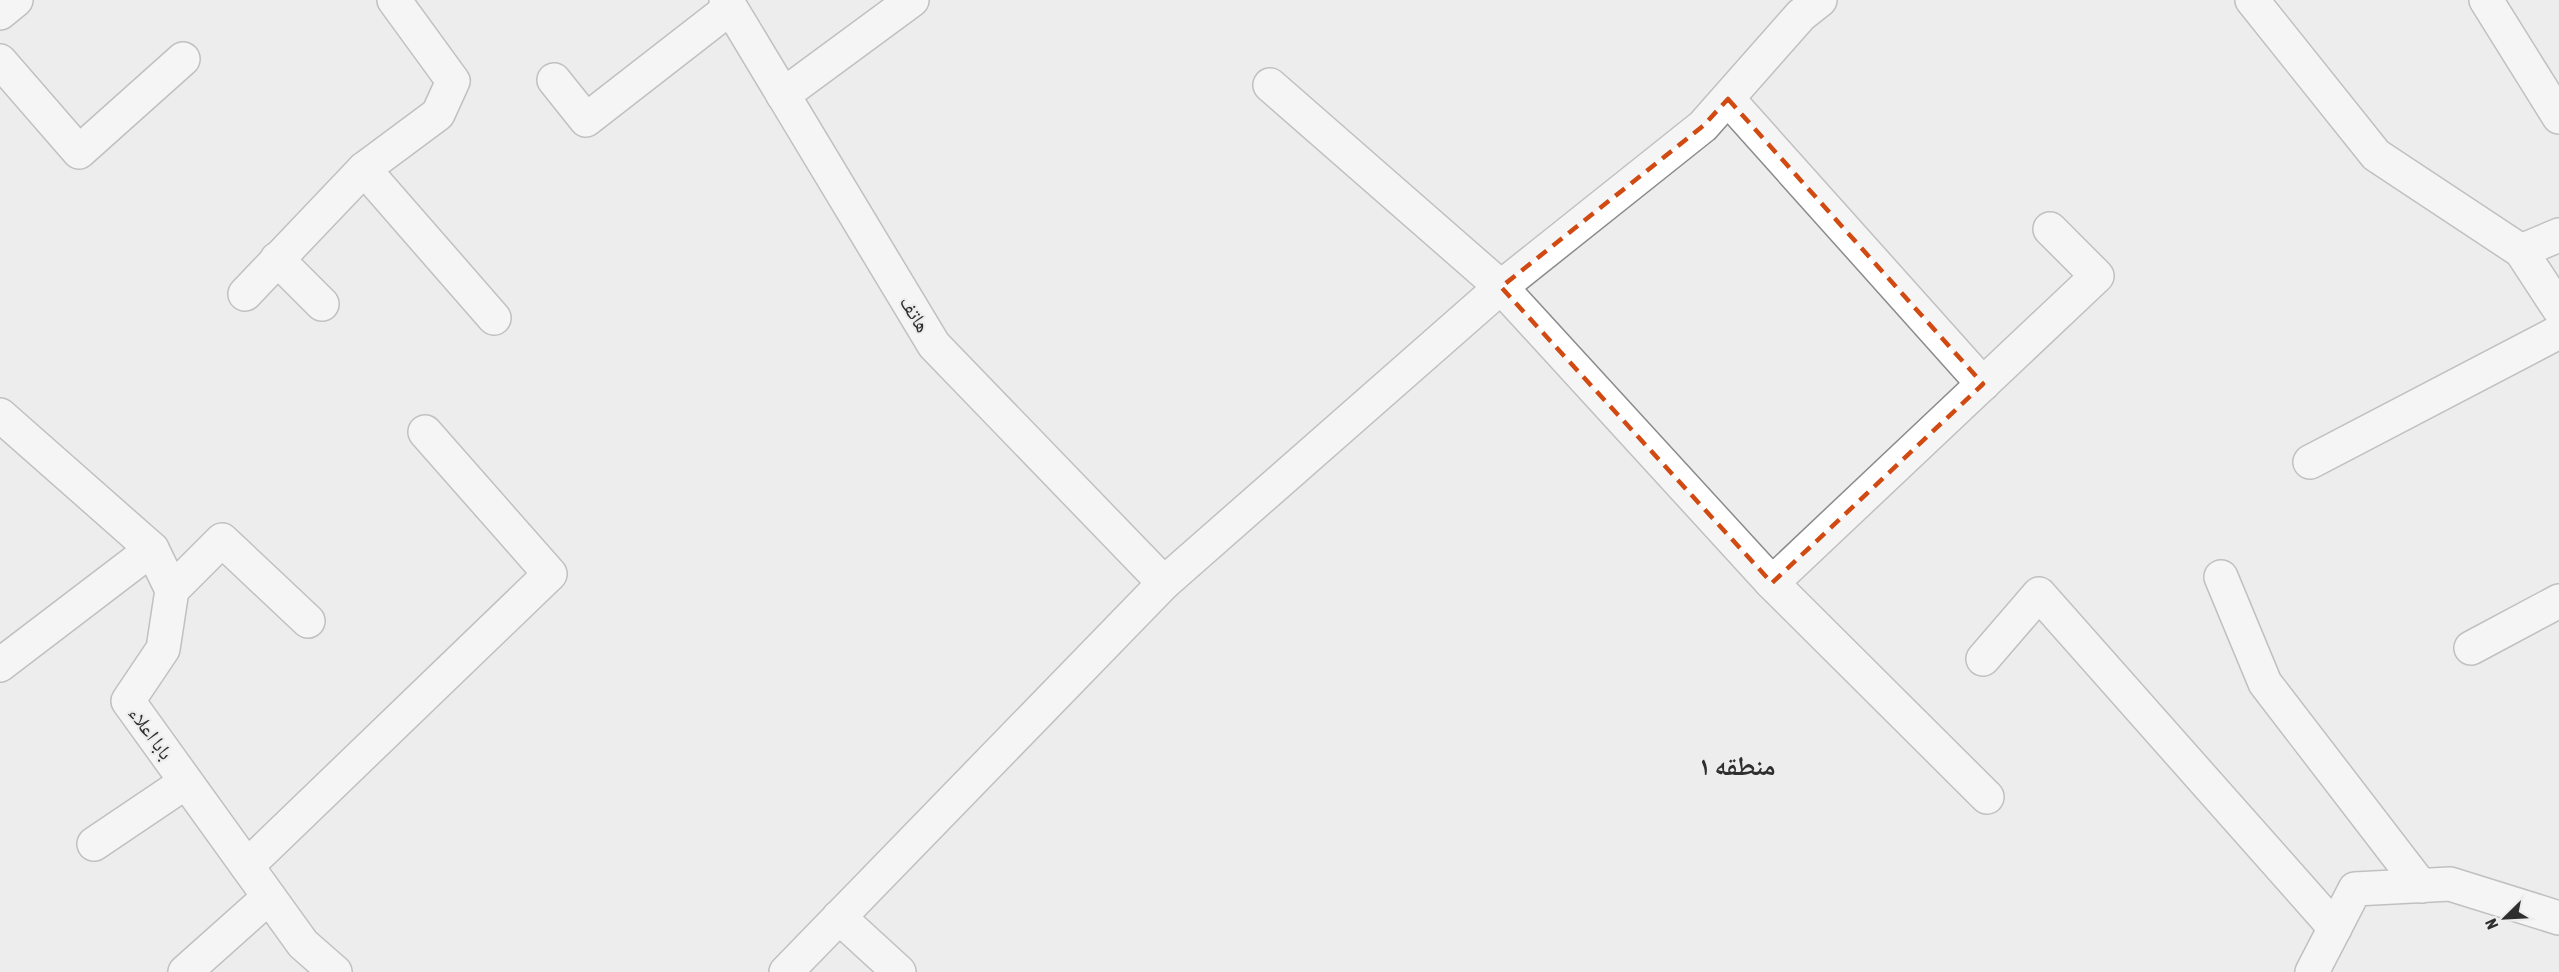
<svg xmlns="http://www.w3.org/2000/svg" width="2559" height="972" font-family="'Asap Condensed','Noto Naskh Arabic',sans-serif">
	<style>
		.lines { fill: none; stroke-linecap: round; stroke-linejoin: round }
		.minor-casing { stroke: #8b8b8d; stroke-width: 36 }
		.minor { stroke: #fff; stroke-width: 33 }
		.marked { fill: none; stroke: #d04a12; stroke-width: 4.5; stroke-dasharray: 12 8; stroke-linejoin: round }
		.labels { text-anchor: middle; stroke-width: 4.5; stroke-linejoin: round; paint-order: stroke }
		.street-label { font-size: 20px; fill: #2e2e2e; stroke: #ededee }
		.district-label { font-size: 26px; font-weight: bold; fill: #2f2f30; stroke: #ededee }
	</style>
	<rect width="100%" height="100%" fill="#ededee"/>
	<g class="lines">
		<!-- minor casing -->
		<g class="minor-casing">
			<g id="minor">
				<path d="M 726,0 L 934,345 L 1164,583"/>
				<path d="M 2252,0 L 2376,155 L 2521,251 L 2559,309"/>
				<path d="M 2486,0 L 2559,117"/>
				<path d="M 0,13 L 16,0"/>
				<path d="M 0,61 L 79,152 L 183,59"/>
				<path d="M 554,80 L 586,120 L 730,8"/>
				<path d="M 1270,85 L 1501,287 L 1772,583 L 1987,797"/>
				<path d="M 783,95 L 912,0"/>
				<path d="M 1728,99 L 1983,384"/>
				<path d="M 364,169 L 494,318"/>
				<path d="M 2521,251 L 2559,235"/>
				<path d="M 277,259 L 322,304"/>
				<path d="M 245,294 L 364,169 L 438,114 L 453,81 L 394,0"/>
				<path d="M 0,415 L 152,549 L 172,590 L 163,649 L 128,701 L 303,944 L 335,972"/>
				<path d="M 2310,462 L 2559,332"/>
				<path d="M 2221,577 L 2265,683 L 2421,886"/>
				<path d="M 1772,583 L 2097,276 L 2050,229"/>
				<path d="M 172,590 L 222,540 L 308,621"/>
				<path d="M 2471,648 L 2559,601"/>
				<path d="M 1983,659 L 2039,594 L 2335,928"/>
				<path d="M 0,665 L 152,549"/>
				<path d="M 94,844 L 186,782"/>
				<path d="M 247,866 L 550,574 L 425,432"/>
				<path d="M 839,917 L 899,972"/>
				<path d="M 185,972 L 269,897"/>
				<path d="M 786,972 L 1164,583 L 1501,287 L 1703,126 L 1801,15 L 1820,0"/>
				<path d="M 2312,972 L 2355,889 L 2450,884 L 2559,918"/>
			</g>
		</g>
		<!-- minor -->
		<use href="#minor" class="minor"/>
	</g>
	<!-- marked area -->
	<path d="M0 0H2559V972H0ZM 1728,99 L 1983,384 L 1772,583 L 1501,287 L 1703,126 Z" fill="#ededee" fill-opacity=".55" fill-rule="evenodd"/>
	<path class="marked" d="M 1728,99 L 1983,384 L 1772,583 L 1501,287 L 1703,126 Z"/>
	<g class="labels">
		<!-- street labels -->
		<g class="street-label">
			<text transform="translate(915 314) rotate(59)" y="7">هاتف</text>
			<text transform="translate(151 733) rotate(54)" y="7">بابا اعلاء</text>
		</g>
		<!-- district labels -->
		<g class="district-label">
			<text x="1737" y="775">منطقه ۱</text>
		</g>
	</g>
	<!-- north arrow -->
	<g transform="translate(2505 918) rotate(246)" stroke="#ededee" stroke-width="4.5" paint-order="stroke">
	<path d="M0-4.5L10 22L0 15L-10 22Z" fill="#2e2e2e"/>
	<text y="-9" font-size="16" font-weight="bold" text-anchor="middle" fill="#2e2e2e">N</text>
	</g>
</svg>
